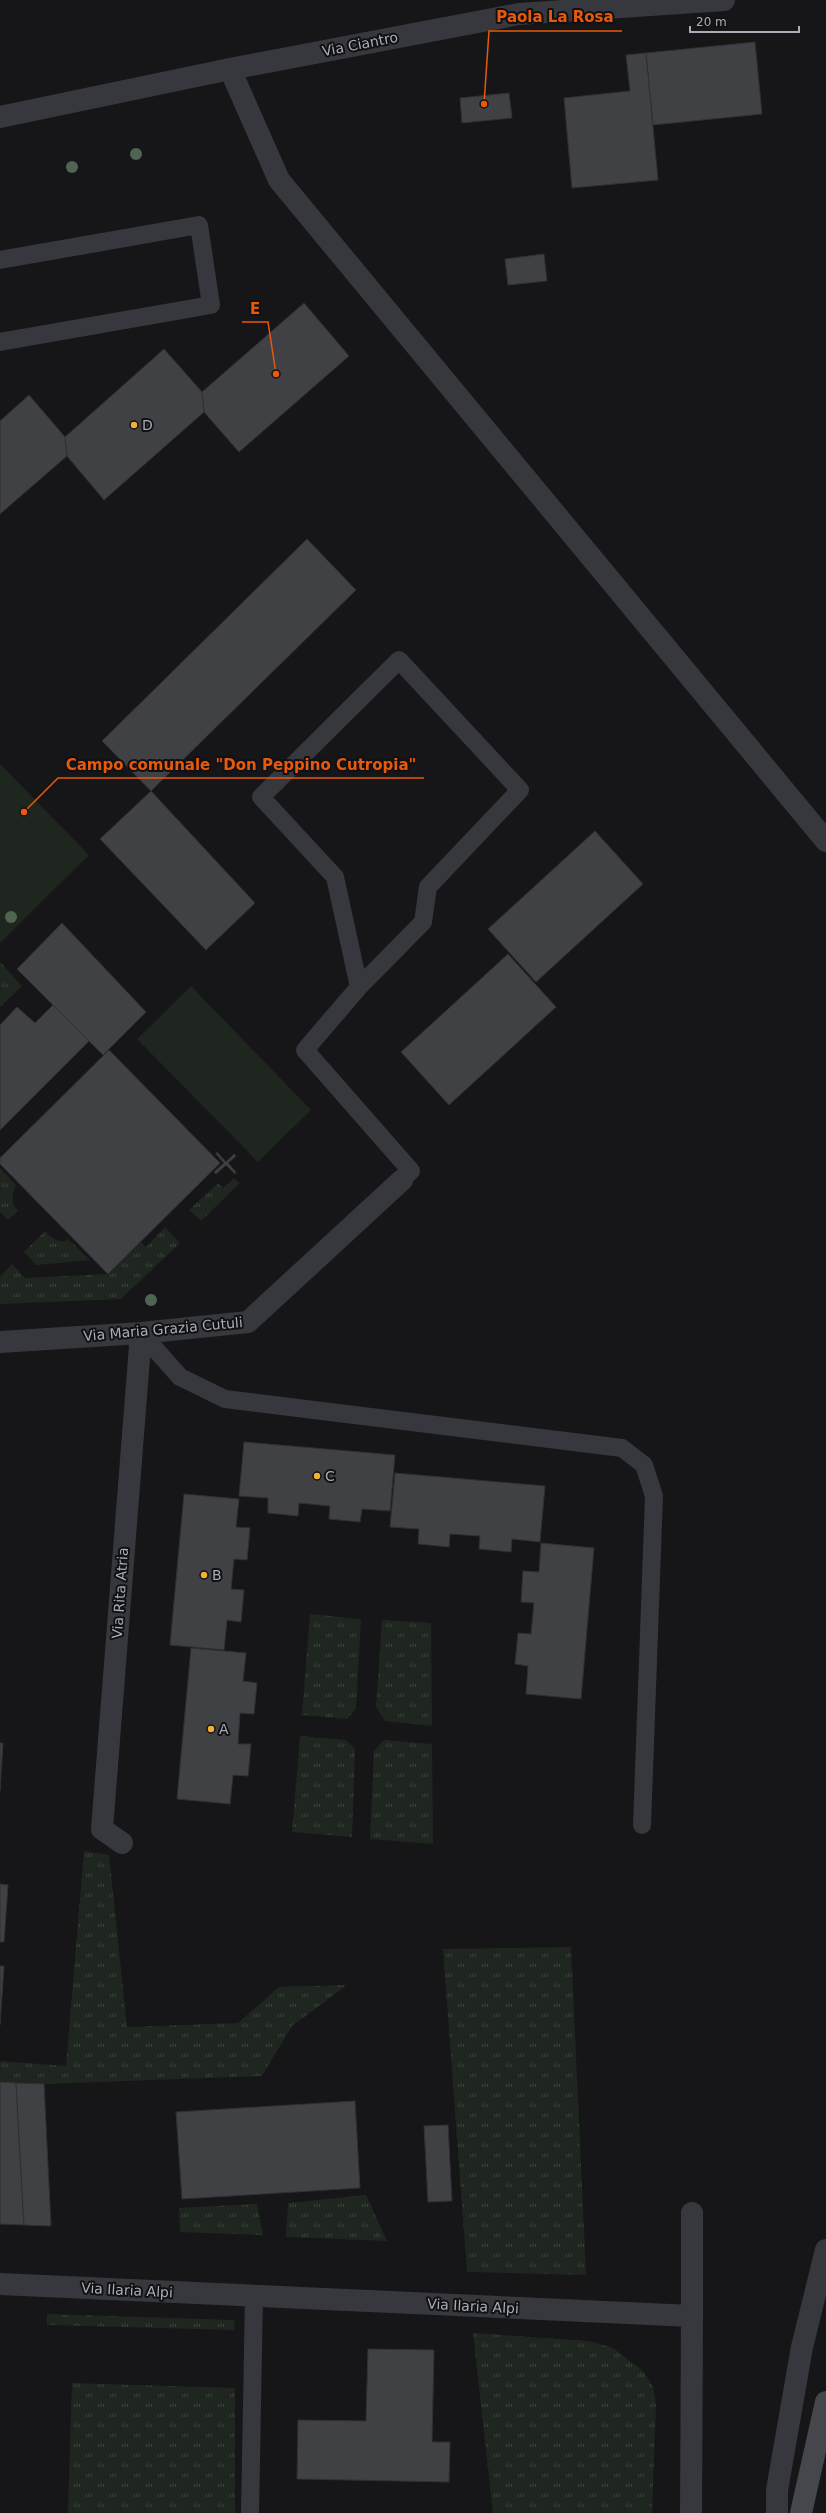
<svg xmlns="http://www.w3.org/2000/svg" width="826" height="2513" font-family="'DejaVu Sans',sans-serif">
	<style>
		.grass { fill: url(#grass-tufts) }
		.pitch { fill: #1e261f }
		.building { fill: #404145; stroke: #303034 }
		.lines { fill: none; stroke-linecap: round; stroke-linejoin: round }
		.service { stroke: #37383d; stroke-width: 18 }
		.minor { stroke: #37383d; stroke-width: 22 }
		.tertiary { stroke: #37383d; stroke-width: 22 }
		.secondary { stroke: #45474d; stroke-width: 22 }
		.tree { fill: #506452 }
		.poi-dot { fill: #f2b134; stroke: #111113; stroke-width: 1.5 }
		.labels { text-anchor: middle; stroke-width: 4; stroke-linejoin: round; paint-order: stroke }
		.street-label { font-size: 14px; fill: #a8adb8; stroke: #111113 }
		.poi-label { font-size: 14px; fill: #a8adb8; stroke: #111113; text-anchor: start }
		.leader { fill: none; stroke: #e8590c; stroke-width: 1.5 }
		.callout-dot { fill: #e8590c; stroke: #111113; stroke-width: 1.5 }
		.callout-label { font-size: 15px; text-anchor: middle; font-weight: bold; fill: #e8590c; stroke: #111113; stroke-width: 4; stroke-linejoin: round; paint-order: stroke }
	</style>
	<defs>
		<pattern id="grass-tufts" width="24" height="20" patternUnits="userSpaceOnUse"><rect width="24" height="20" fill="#1e261f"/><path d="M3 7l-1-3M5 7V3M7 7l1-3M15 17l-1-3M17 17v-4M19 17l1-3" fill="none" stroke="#3c433d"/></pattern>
	</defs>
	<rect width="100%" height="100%" fill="#161618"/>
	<!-- grass -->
	<g class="grass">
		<path d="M 0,962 L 22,986 L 0,1007 Z"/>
		<path d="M 0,1168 L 16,1185 C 12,1194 10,1203 18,1211 L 8,1220 L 0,1212 Z"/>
		<path d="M 234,1178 L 240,1183 L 201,1221 L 189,1210 L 218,1183 L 223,1188 Z"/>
		<path d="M 165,1227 L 180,1243 L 121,1299 L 0,1304 L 0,1277 L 12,1264 L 25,1278 L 108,1274 L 141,1242 L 146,1247 Z"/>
		<path d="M 45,1231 C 52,1238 56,1242 66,1241 L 67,1238 L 90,1260 L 36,1265 L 24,1252 Z"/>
		<path d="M 310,1614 L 361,1619 L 356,1709 L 347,1719 L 302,1715 Z"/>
		<path d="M 382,1620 L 431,1623 L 432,1726 L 385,1721 L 376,1707 Z"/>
		<path d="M 300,1736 L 346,1740 L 355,1749 L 352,1837 L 292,1832 Z"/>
		<path d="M 384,1740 L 432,1744 L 433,1844 L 370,1839 L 374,1751 Z"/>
		<path d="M 84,1851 L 109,1855 L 127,2027 L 238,2023 L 279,1987 L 347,1985 L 292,2026 L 262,2076 L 44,2084 L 0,2082 L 0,2061 L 66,2066 Z"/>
		<path d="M 571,1947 L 586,2275 L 467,2272 L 443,1949 Z"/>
		<path d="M 366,2195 L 387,2241 L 286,2237 L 288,2203 Z"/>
		<path d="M 257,2204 L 263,2235 L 180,2232 L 179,2208 Z"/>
		<path d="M 47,2314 L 234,2320 L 235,2330 L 47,2325 Z"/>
		<path d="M 473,2333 L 589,2341 L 613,2348 L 644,2372 L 653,2387 L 656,2403 L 652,2513 L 493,2513 Z"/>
		<path d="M 72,2383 L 235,2388 L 235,2513 L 68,2513 Z"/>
	</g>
	<!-- pitch -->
	<g class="pitch">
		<path d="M 0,764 L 89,855 L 0,943 Z"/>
		<path d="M 191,986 L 311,1110 L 258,1162 L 137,1039 Z"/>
	</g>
	<!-- building -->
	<g class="building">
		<path d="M 755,42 L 762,114 L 653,125 L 646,53 Z"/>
		<path d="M 646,53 L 658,180 L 572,188 L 564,98 L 630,91 L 626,55 Z"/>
		<path d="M 509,93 L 512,118 L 462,123 L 460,98 Z"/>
		<path d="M 544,254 L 547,281 L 508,285 L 505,259 Z"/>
		<path d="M 304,303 L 349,356 L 239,452 L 204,412 L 202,392 Z"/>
		<path d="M 164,349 L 202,392 L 204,412 L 104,500 L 67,456 L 65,437 Z"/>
		<path d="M 29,395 L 65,437 L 67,456 L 0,514 L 0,421 Z"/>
		<path d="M 307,539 L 356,590 L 151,791 L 102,741 Z"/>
		<path d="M 151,791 L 255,903 L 206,950 L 100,839 Z"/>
		<path d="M 595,831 L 643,884 L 536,982 L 488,929 Z"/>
		<path d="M 62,923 L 146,1012 L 103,1055 L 17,969 Z"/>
		<path d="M 508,954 L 556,1007 L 449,1105 L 401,1052 Z"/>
		<path d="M 53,1005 L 89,1041 L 0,1130 L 0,1025 L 17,1007 L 35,1023 Z"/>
		<path d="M 109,1050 L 220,1163 L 108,1274 L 0,1164 L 0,1158 Z"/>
		<path d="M 217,1152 L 226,1162 L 234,1154 L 236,1156 L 228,1163 L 236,1172 L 235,1174 L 226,1165 L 216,1174 L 214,1172 L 224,1163 L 216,1154 Z"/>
		<path d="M 244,1442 L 395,1455 L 390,1511 L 362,1509 L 360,1522 L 329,1519 L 330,1506 L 299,1503 L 298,1516 L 268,1513 L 268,1498 L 239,1496 Z"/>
		<path d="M 395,1473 L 545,1486 L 540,1542 L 512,1539 L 511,1552 L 479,1549 L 480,1536 L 450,1534 L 449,1547 L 418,1544 L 419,1529 L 390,1527 Z"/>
		<path d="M 184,1494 L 239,1499 L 236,1527 L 250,1528 L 247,1560 L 234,1559 L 231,1589 L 244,1590 L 241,1622 L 227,1620 L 224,1650 L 170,1645 Z"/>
		<path d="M 541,1543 L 594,1548 L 581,1699 L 526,1694 L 528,1666 L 515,1664 L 518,1633 L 531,1634 L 534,1603 L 521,1602 L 523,1571 L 539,1572 Z"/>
		<path d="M 191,1648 L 246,1653 L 243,1681 L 257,1683 L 254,1714 L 240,1713 L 238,1744 L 251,1744 L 248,1776 L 233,1775 L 230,1804 L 177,1799 Z"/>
		<path d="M 0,1743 L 3,1743 L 0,1791 Z"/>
		<path d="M 0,1884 L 8,1885 L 4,1942 L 0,1942 Z"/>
		<path d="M 0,1966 L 4,1966 L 0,2025 Z"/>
		<path d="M 0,2082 L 16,2083 L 24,2225 L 0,2224 Z"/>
		<path d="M 16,2083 L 44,2084 L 51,2226 L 24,2225 Z"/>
		<path d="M 355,2101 L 360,2188 L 182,2199 L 176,2112 Z"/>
		<path d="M 448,2125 L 452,2201 L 428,2202 L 424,2126 Z"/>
		<path d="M 368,2349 L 434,2350 L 432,2442 L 450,2442 L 449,2482 L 297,2479 L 298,2420 L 366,2421 Z"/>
	</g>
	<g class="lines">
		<!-- service -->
		<g class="service">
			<path d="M 0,260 L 199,225 L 211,305 L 0,342"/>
			<path d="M 359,987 L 335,877 L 261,797 L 399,660 L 520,790 L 428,887 L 423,922 L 359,987 L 305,1050 L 411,1171 L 402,1180"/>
			<path d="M 141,1333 L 180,1377 L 225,1399 L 622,1448 L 644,1465 L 654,1496 L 642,1825"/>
			<path d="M 250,2513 L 254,2296"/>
		</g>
		<!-- minor -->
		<g class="minor">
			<path d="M 0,1342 L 141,1333 L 248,1322 L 402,1180"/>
			<path d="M 122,1843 L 102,1829 L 141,1333"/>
			<path d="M 0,2284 L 692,2316 L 691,2513"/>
			<path d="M 692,2316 L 692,2213"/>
		</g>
		<!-- tertiary -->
		<g class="tertiary">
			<path d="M 230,69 L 279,180 L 826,841"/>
			<path d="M 0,117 L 230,69 L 519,14 L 724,0"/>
			<path d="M 777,2513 L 777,2490 L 802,2347 L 826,2250"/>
		</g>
		<!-- secondary -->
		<path class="secondary" d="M 801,2513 L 826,2402"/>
	</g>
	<!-- trees -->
	<g class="tree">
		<circle cx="136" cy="154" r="6"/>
		<circle cx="72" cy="167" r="6"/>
		<circle cx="11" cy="917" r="6"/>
		<circle cx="151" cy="1300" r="6"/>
	</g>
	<!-- markers -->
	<g class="poi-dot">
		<circle cx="134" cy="425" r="4"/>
		<circle cx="317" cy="1476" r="4"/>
		<circle cx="204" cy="1575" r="4"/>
		<circle cx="211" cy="1729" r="4"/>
	</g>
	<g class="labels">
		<!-- street labels -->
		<g class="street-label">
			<text transform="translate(360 44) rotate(-11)" y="5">Via Ciantro</text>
			<text transform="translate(163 1329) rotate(-5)" y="5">Via Maria Grazia Cutuli</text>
			<text transform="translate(120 1593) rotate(-86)" y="5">Via Rita Atria</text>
			<text transform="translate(127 2290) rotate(3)" y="5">Via Ilaria Alpi</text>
			<text transform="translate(473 2306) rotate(3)" y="5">Via Ilaria Alpi</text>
		</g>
		<!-- poi labels -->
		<g class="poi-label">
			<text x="142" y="430">D</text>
			<text x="325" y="1481">C</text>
			<text x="212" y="1580">B</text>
			<text x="219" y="1734">A</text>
		</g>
	</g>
	<!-- callouts -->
	<path class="leader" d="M484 104L489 31H622M276 374L268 322H242M24 812L58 778H424"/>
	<g class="callout-dot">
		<circle cx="484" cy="104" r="4"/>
		<circle cx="276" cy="374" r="4"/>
		<circle cx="24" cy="812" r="4"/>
	</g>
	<g class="callout-label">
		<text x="555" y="22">Paola La Rosa</text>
		<text x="255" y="314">E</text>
		<text x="241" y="770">Campo comunale "Don Peppino Cutropia"</text>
	</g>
	<!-- scale -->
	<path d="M690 26v6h109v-6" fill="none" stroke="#a8adb8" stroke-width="2"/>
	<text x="696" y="26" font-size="12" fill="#a8adb8" stroke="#111113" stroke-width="3" paint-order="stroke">20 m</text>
</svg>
